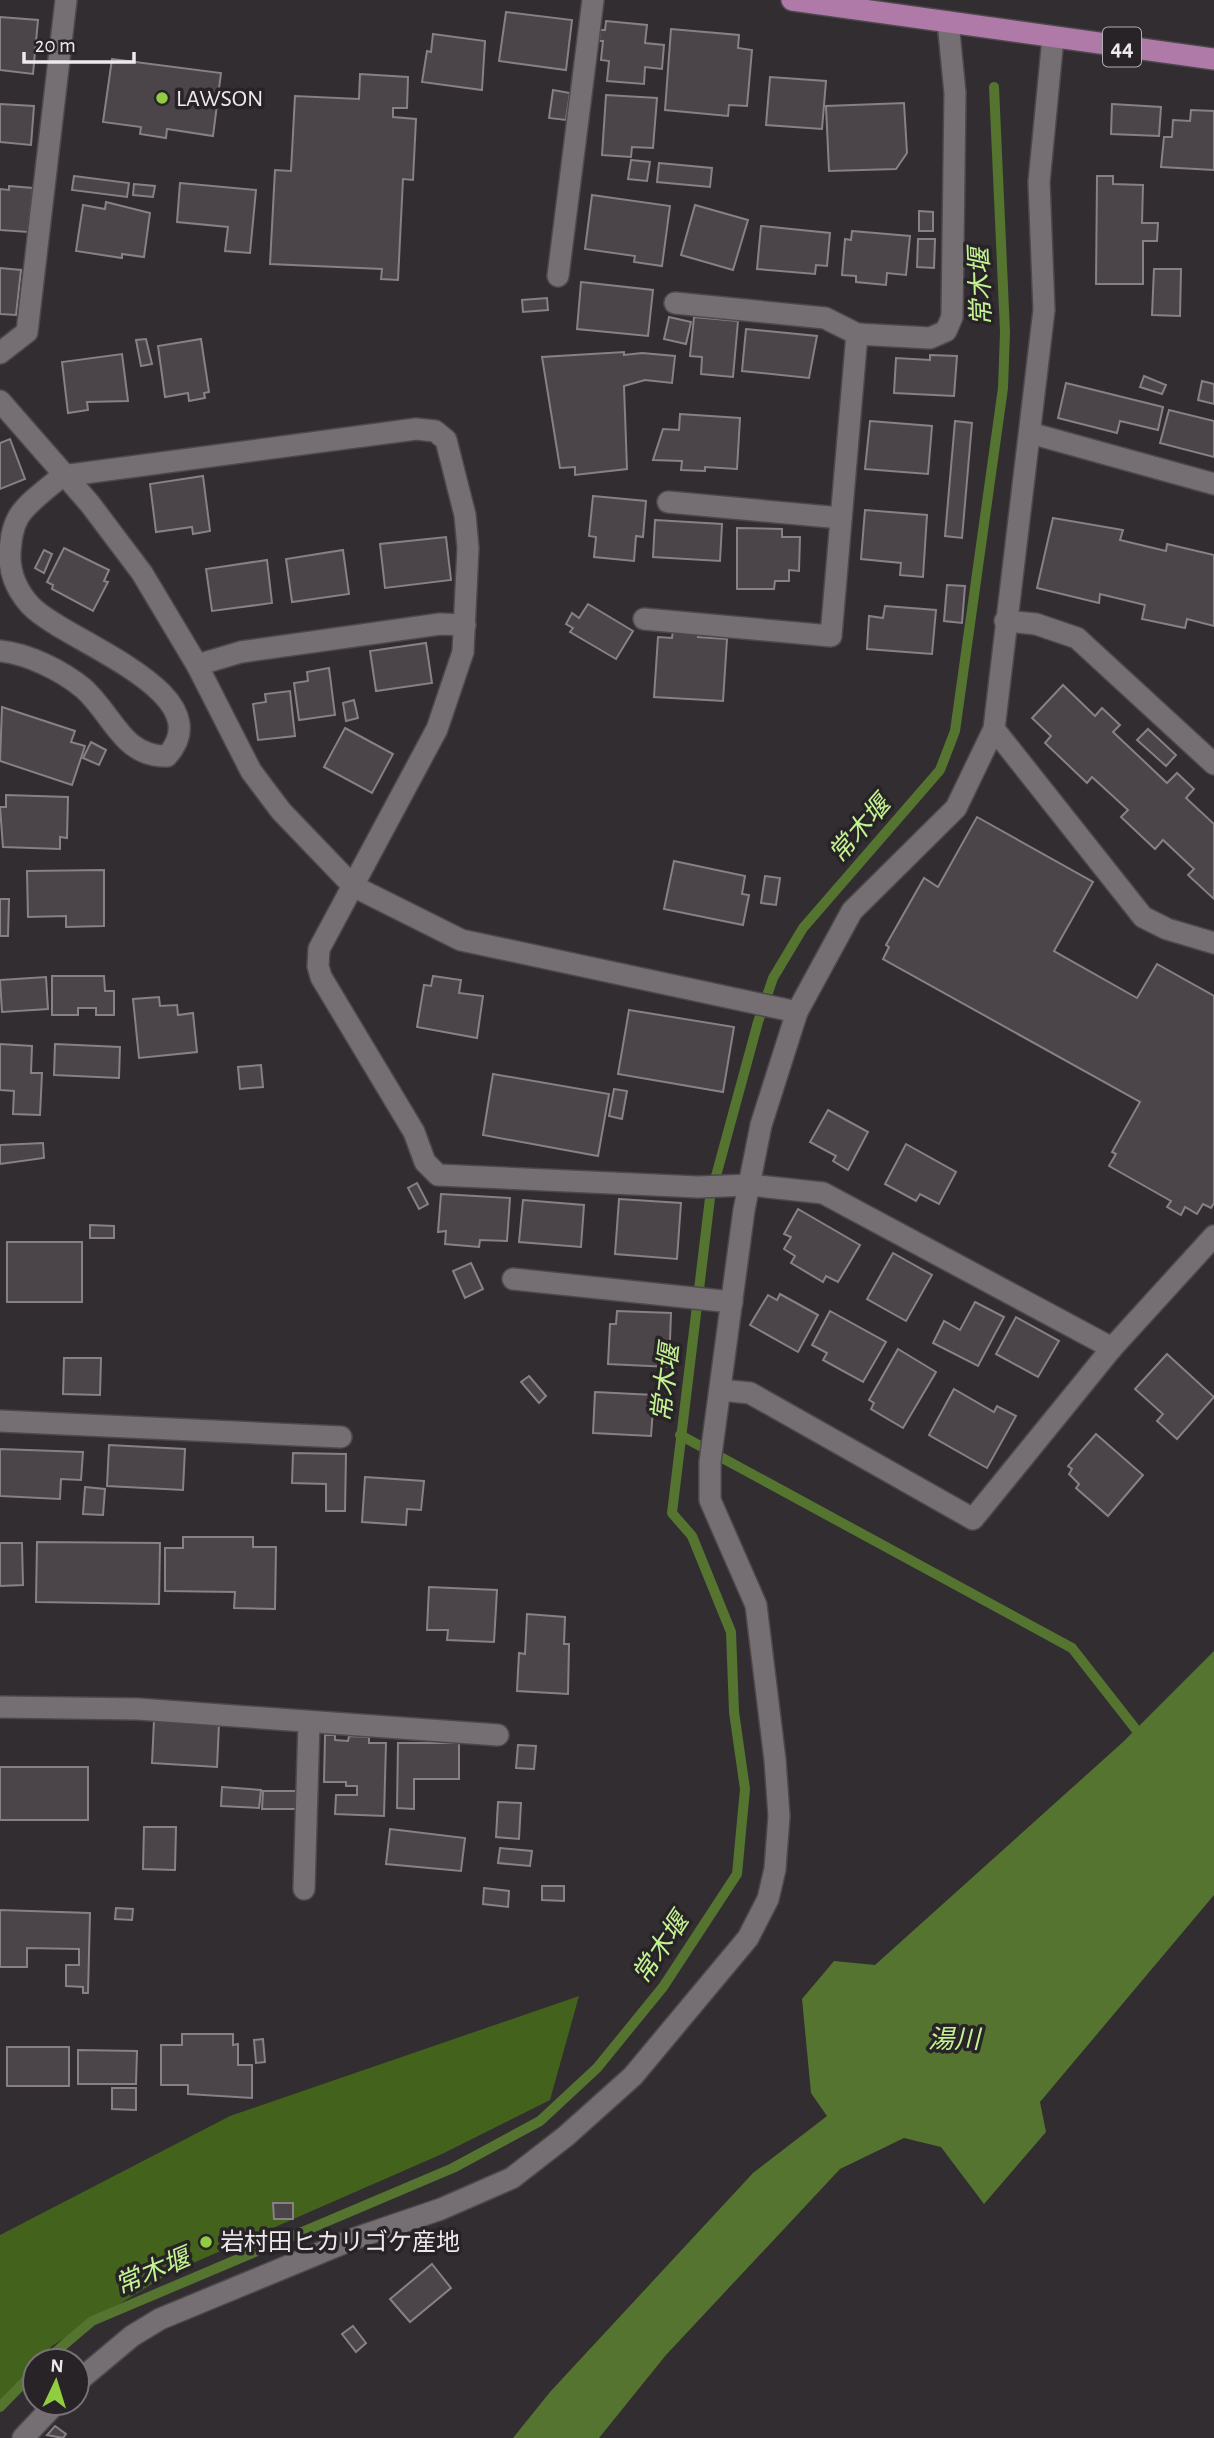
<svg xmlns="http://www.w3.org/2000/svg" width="1214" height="2438" font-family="'Alegreya Sans','Noto Sans JP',sans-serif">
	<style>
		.forest { fill: #43621b }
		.water { fill: #54742f }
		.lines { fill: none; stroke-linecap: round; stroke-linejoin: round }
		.stream { stroke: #54742f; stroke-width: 10 }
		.building { fill: #4b454a; stroke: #878086; stroke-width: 2 }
		.street-casing { stroke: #4d484c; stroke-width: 24 }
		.primary-casing { stroke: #4d484c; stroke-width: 24 }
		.street { stroke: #756f74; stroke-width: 21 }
		.primary { stroke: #af79a8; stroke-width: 21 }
		.poi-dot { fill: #90cd41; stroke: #282327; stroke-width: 2.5 }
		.labels { text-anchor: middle; stroke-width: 7; stroke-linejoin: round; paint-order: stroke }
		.shield { fill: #282327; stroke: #b2aeb1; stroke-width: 2 }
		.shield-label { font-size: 23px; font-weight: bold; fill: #ede9ec }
		.poi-label { font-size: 24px; fill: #ede9ec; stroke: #282327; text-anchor: start }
		.water-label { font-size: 26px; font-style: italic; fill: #c3f392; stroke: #282327 }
	</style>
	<rect width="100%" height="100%" fill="#322d31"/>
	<!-- forest -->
	<path class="forest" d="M 579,1996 L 550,2100 L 442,2154 L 168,2274 L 52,2346 L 0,2403 L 0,2235 L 230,2116 Z"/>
	<!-- water -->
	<path class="water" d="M 1214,1651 L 1214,1895 L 1040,2102 L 1046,2132 L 984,2204 L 941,2147 L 904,2138 L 840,2169 L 666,2355 L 599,2438 L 513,2438 L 550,2392 L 753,2173 L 827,2116 L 811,2093 L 802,1999 L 834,1961 L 875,1965 L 1123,1742 Z"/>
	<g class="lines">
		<!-- stream -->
		<g class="stream">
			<path d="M 680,1435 L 1072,1648 L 1145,1741"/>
			<path d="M 45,2361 L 92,2321 L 453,2168 L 540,2121 L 597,2068 L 663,1987 L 737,1874 L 745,1789 L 734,1712 L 731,1632 L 692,1536 L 672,1513 L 710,1198 L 758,1022 L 773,978 L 803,928 L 940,770 L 955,731 L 1003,388 L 1005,332 L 994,87"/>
			<path d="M 0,2407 L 35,2371"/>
		</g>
	</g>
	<!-- building -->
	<g class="building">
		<path d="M 506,12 L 572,20 L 566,70 L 499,61 Z"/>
		<path d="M 0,17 L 38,20 L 33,74 L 0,70 Z"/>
		<path d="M 606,21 L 647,25 L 645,43 L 664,45 L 662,69 L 645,67 L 644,84 L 607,81 L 609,61 L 601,60 L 603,41 L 599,41 L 600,30 L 605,30 Z"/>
		<path d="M 671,29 L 739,35 L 738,48 L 752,50 L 747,106 L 729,105 L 728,116 L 665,110 Z"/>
		<path d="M 433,34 L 485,41 L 482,90 L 422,82 L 427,51 L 431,52 Z"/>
		<path d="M 112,59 L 221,73 L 213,136 L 167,129 L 166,138 L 140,134 L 141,127 L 103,122 Z"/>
		<path d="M 360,74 L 408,77 L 407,108 L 393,108 L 393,117 L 416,119 L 413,180 L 403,179 L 398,280 L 381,279 L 382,269 L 270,264 L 275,170 L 291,171 L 295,96 L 359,99 Z"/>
		<path d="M 770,77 L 826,81 L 822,129 L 766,125 Z"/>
		<path d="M 553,90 L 570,93 L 566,120 L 549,118 Z"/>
		<path d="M 606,95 L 657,98 L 653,148 L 632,147 L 631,157 L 602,155 Z"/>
		<path d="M 904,103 L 907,153 L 896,169 L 829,171 L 826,106 Z"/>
		<path d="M 0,104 L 34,106 L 31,145 L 0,142 Z"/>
		<path d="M 1112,104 L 1161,107 L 1159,136 L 1111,134 Z"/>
		<path d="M 1191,110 L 1214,111 L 1214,170 L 1161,167 L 1164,137 L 1172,137 L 1173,120 L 1190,121 Z"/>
		<path d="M 631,160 L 650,162 L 647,181 L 628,179 Z"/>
		<path d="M 659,163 L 712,168 L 710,187 L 657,182 Z"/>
		<path d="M 74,176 L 129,183 L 127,197 L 72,190 Z"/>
		<path d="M 1097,176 L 1113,176 L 1113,184 L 1143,185 L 1142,223 L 1158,223 L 1157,241 L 1143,241 L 1143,284 L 1096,284 Z"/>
		<path d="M 180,183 L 256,190 L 250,253 L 225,251 L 228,227 L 177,222 Z"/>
		<path d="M 134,184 L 155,186 L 153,197 L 133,195 Z"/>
		<path d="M 9,186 L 33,188 L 28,232 L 0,230 L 0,189 L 9,190 Z"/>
		<path d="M 592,195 L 670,206 L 662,266 L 634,262 L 635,256 L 585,249 Z"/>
		<path d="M 106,202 L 150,213 L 144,257 L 122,254 L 122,258 L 76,251 L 83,205 L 105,209 Z"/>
		<path d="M 695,205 L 748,220 L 733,270 L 681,255 Z"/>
		<path d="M 919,211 L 933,212 L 933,231 L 919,231 Z"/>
		<path d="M 761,226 L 830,233 L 827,266 L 816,265 L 815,274 L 757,269 Z"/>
		<path d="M 852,231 L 910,236 L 906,275 L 887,273 L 886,285 L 856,282 L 856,276 L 842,275 L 845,239 L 851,240 Z"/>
		<path d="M 918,239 L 935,239 L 934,268 L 917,267 Z"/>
		<path d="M 0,268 L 21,270 L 16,315 L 0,314 Z"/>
		<path d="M 1154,269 L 1181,269 L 1180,316 L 1152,315 Z"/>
		<path d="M 581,282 L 653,290 L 648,336 L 577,329 Z"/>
		<path d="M 547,298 L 548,310 L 523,312 L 522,300 Z"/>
		<path d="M 669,317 L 691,322 L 686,344 L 664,339 Z"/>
		<path d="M 694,317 L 738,321 L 733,377 L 701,374 L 702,357 L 690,356 Z"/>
		<path d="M 746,329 L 817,336 L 809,378 L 742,371 Z"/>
		<path d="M 146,339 L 152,364 L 141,366 L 136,340 Z"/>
		<path d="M 201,339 L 209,392 L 204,393 L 205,398 L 189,401 L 188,393 L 165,397 L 158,346 Z"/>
		<path d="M 624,352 L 624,355 L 642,353 L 675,356 L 672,383 L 645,380 L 624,386 L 627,469 L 575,475 L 575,467 L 560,468 L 542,357 Z"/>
		<path d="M 122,354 L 128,401 L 87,402 L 88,410 L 68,413 L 62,362 Z"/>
		<path d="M 930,355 L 957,356 L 954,396 L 894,393 L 896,358 L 930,360 Z"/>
		<path d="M 1144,376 L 1166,385 L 1162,394 L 1140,387 Z"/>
		<path d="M 1202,381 L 1214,384 L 1214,404 L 1198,400 Z"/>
		<path d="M 1066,383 L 1163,407 L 1158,430 L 1120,421 L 1117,433 L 1058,418 Z"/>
		<path d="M 1169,410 L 1214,421 L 1214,457 L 1160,443 Z"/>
		<path d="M 680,414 L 740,418 L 737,469 L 705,467 L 705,471 L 681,470 L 682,461 L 653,460 L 663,429 L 679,430 Z"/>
		<path d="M 870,421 L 932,426 L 928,474 L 865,469 Z"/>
		<path d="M 955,421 L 972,423 L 962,538 L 945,536 Z"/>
		<path d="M 10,439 L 25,479 L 0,489 L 0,443 Z"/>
		<path d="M 203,476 L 210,531 L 193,534 L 192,527 L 156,532 L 150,484 Z"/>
		<path d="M 593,496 L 646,501 L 643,537 L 636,536 L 634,561 L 594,557 L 596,537 L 589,536 Z"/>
		<path d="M 865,510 L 927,515 L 923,577 L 900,575 L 901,563 L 861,559 Z"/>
		<path d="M 1053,518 L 1123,530 L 1120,540 L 1166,551 L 1167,544 L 1214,555 L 1214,626 L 1187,619 L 1185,628 L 1142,619 L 1145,605 L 1100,594 L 1099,603 L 1037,588 Z"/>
		<path d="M 655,520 L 722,524 L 720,561 L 653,557 Z"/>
		<path d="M 737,528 L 782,529 L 782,537 L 800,537 L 799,571 L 789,570 L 789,581 L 775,581 L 774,589 L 737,589 Z"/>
		<path d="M 446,537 L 451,580 L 385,588 L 380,544 Z"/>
		<path d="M 64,548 L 109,570 L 104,581 L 108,582 L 93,611 L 52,589 L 53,585 L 47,582 Z"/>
		<path d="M 44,550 L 52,554 L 44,573 L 35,568 Z"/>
		<path d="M 343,550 L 349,594 L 292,602 L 286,559 Z"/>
		<path d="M 267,560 L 272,603 L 212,611 L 206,569 Z"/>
		<path d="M 947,585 L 965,586 L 962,623 L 944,621 Z"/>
		<path d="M 588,604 L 633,631 L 616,659 L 570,632 L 573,628 L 566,624 L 572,613 L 579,618 Z"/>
		<path d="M 885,606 L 936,610 L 932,654 L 867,649 L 869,616 L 883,618 Z"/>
		<path d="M 673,630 L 699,632 L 698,637 L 727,639 L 723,701 L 654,697 L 658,637 L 672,638 Z"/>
		<path d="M 426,643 L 432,683 L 376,691 L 370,651 Z"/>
		<path d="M 329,668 L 335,715 L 299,720 L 294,683 L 308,681 L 307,672 Z"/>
		<path d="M 1063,685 L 1095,716 L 1102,708 L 1120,725 L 1113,732 L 1167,783 L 1177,773 L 1194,789 L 1186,798 L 1214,824 L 1214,899 L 1188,875 L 1194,869 L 1163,840 L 1155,849 L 1121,817 L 1128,810 L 1092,777 L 1087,783 L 1045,743 L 1051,736 L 1032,718 Z"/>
		<path d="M 290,691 L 295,736 L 258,740 L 253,704 L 266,702 L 265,694 Z"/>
		<path d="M 354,700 L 358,718 L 346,721 L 343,703 Z"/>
		<path d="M 2,707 L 75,731 L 71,742 L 85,746 L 72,785 L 0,761 Z"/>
		<path d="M 345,728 L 393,754 L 372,793 L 324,767 Z"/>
		<path d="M 1148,729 L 1176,755 L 1166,766 L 1137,740 Z"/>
		<path d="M 91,742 L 106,750 L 99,765 L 83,758 Z"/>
		<path d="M 6,795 L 68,797 L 67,838 L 60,837 L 60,849 L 3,847 L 0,807 L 6,807 Z"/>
		<path d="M 977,817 L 1093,882 L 1054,951 L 1137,998 L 1157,964 L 1214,996 L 1214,1203 L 1211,1208 L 1203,1204 L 1197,1214 L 1185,1207 L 1181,1215 L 1167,1207 L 1171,1201 L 1109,1166 L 1116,1154 L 1112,1152 L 1140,1102 L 883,959 L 889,947 L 886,945 L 924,878 L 938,887 Z"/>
		<path d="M 674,861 L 745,876 L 742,894 L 749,895 L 743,925 L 664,909 Z"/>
		<path d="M 104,870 L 104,926 L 66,927 L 66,916 L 28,917 L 27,871 Z"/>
		<path d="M 765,876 L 780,878 L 776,905 L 761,903 Z"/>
		<path d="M 0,899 L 9,899 L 8,936 L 0,936 Z"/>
		<path d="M 52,976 L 104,976 L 105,991 L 114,991 L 114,1015 L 96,1015 L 96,1008 L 78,1008 L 78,1015 L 52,1015 Z"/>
		<path d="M 433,976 L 461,980 L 459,993 L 483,996 L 477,1038 L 417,1027 L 424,985 L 431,986 Z"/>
		<path d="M 46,977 L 48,1009 L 2,1012 L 0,980 Z"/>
		<path d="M 159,997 L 160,1006 L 177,1005 L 178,1015 L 193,1013 L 197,1052 L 139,1058 L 133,999 Z"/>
		<path d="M 629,1010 L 734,1027 L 723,1092 L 618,1074 Z"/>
		<path d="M 0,1044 L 32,1046 L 31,1073 L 42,1073 L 40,1115 L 13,1114 L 14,1091 L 0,1090 Z"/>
		<path d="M 55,1044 L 120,1047 L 119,1078 L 54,1075 Z"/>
		<path d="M 261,1065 L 263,1087 L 240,1089 L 238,1067 Z"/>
		<path d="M 493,1074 L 609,1094 L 598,1156 L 483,1135 Z"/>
		<path d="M 614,1089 L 627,1091 L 622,1119 L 609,1116 Z"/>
		<path d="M 828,1110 L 868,1132 L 848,1170 L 833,1161 L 836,1156 L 810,1142 Z"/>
		<path d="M 43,1143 L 44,1158 L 0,1164 L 0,1145 Z"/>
		<path d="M 906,1144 L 956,1172 L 939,1204 L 920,1194 L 916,1201 L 885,1184 Z"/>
		<path d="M 417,1183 L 428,1204 L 419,1209 L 408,1188 Z"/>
		<path d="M 441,1194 L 510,1198 L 507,1241 L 480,1240 L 479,1247 L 445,1244 L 446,1231 L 438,1232 Z"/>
		<path d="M 619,1199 L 681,1203 L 677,1259 L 615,1254 Z"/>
		<path d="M 523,1200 L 584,1205 L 581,1247 L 519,1242 Z"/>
		<path d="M 798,1209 L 860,1245 L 838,1282 L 826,1276 L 823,1282 L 791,1263 L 795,1256 L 784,1249 L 791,1237 L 784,1234 Z"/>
		<path d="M 90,1225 L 114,1226 L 114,1238 L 90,1238 Z"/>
		<rect x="7" y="1242" width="75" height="60"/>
		<path d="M 893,1253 L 932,1275 L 906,1321 L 867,1299 Z"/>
		<path d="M 471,1263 L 483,1289 L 465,1298 L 453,1271 Z"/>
		<path d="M 780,1294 L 818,1315 L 798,1352 L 750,1325 L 768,1295 L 777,1300 Z"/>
		<path d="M 975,1302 L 1004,1317 L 978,1366 L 933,1343 L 944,1321 L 960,1330 Z"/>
		<path d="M 617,1311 L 671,1313 L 669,1367 L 608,1364 L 610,1324 L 616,1324 Z"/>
		<path d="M 830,1311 L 886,1342 L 863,1382 L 823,1360 L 827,1353 L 812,1345 Z"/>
		<path d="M 1016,1317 L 1059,1341 L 1038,1377 L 996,1354 Z"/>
		<path d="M 898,1349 L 936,1372 L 903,1428 L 871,1409 L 874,1403 L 869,1400 Z"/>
		<path d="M 1167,1354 L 1214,1397 L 1177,1439 L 1157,1421 L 1163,1414 L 1135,1389 Z"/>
		<path d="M 64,1358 L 101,1358 L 100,1395 L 63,1394 Z"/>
		<path d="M 529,1376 L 546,1396 L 539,1403 L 521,1382 Z"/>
		<path d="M 954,1389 L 994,1412 L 997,1406 L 1016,1416 L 987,1468 L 929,1435 Z"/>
		<path d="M 595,1392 L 654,1395 L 651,1436 L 593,1433 Z"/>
		<path d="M 1096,1434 L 1143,1475 L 1108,1516 L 1076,1488 L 1079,1484 L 1069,1474 L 1072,1469 L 1068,1466 Z"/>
		<path d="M 109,1445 L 185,1449 L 183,1490 L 107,1486 Z"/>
		<path d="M 0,1449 L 83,1452 L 81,1480 L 61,1479 L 60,1499 L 0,1496 Z"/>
		<path d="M 293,1453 L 346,1454 L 345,1511 L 326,1511 L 326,1484 L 292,1483 Z"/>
		<path d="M 365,1477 L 424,1481 L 421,1510 L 407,1509 L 406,1525 L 362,1522 Z"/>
		<path d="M 85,1487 L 105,1489 L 103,1515 L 83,1514 Z"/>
		<path d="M 183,1537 L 253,1537 L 253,1547 L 276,1547 L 275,1609 L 234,1608 L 235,1592 L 165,1591 L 165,1548 L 183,1548 Z"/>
		<path d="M 37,1542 L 160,1543 L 159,1604 L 36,1602 Z"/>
		<path d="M 0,1543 L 22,1543 L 23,1585 L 0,1586 Z"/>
		<path d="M 429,1587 L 497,1590 L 494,1642 L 447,1640 L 448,1630 L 427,1630 Z"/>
		<path d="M 527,1614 L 565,1617 L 564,1644 L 569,1644 L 568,1694 L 517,1691 L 519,1653 L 525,1654 Z"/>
		<path d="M 154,1720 L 219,1724 L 217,1767 L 152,1763 Z"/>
		<path d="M 325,1735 L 335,1735 L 335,1740 L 348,1741 L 349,1736 L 369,1737 L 369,1743 L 386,1743 L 384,1816 L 335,1814 L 336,1795 L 357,1795 L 357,1786 L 346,1786 L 346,1782 L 324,1782 Z"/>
		<path d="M 398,1743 L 459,1743 L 459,1779 L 414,1779 L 414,1809 L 397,1808 Z"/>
		<path d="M 518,1745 L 536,1746 L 534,1769 L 516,1768 Z"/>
		<rect x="0" y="1767" width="88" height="53"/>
		<path d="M 222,1787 L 261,1790 L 259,1808 L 221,1806 Z"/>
		<path d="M 263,1791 L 300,1791 L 299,1809 L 262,1809 Z"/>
		<path d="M 498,1802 L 521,1803 L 519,1839 L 496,1837 Z"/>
		<path d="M 144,1827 L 176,1827 L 175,1870 L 143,1869 Z"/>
		<path d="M 390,1829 L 465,1838 L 461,1871 L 386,1864 Z"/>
		<path d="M 500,1848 L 532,1851 L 530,1866 L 498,1863 Z"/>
		<path d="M 542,1886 L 564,1886 L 564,1901 L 542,1900 Z"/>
		<path d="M 484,1888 L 509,1891 L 508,1907 L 483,1904 Z"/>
		<path d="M 116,1908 L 133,1909 L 132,1920 L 115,1919 Z"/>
		<path d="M 0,1910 L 90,1913 L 88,1993 L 83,1993 L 83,1987 L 66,1986 L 66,1965 L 79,1965 L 79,1949 L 27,1948 L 27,1967 L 0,1967 Z"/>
		<path d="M 182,2034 L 233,2034 L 233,2045 L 238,2044 L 238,2065 L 252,2065 L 252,2098 L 188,2094 L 188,2085 L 161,2085 L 161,2045 L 182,2045 Z"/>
		<path d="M 263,2039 L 265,2062 L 256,2063 L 254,2040 Z"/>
		<rect x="7" y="2047" width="62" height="39"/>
		<path d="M 78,2050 L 137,2051 L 136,2084 L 78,2084 Z"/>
		<path d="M 112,2088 L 136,2088 L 136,2110 L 112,2109 Z"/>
		<path d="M 273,2203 L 293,2203 L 293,2219 L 274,2219 Z"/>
		<path d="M 432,2264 L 451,2288 L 410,2322 L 390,2299 Z"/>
		<path d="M 353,2326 L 366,2343 L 356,2352 L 342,2334 Z"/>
		<path d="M 55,2426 L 66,2434 L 63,2438 L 47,2435 Z"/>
	</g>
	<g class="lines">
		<!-- street casing -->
		<g class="street-casing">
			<g id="street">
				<path d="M 558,276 L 593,0"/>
				<path d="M 675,303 L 825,318 L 857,334"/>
				<path d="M 0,353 L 27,332 L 66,0"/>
				<path d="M 0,401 L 90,504 L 142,573 L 197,665 L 251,771 L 281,811 L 353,886 L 461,940 L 797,1012"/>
				<path d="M 1030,433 L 1214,484"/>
				<path d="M 668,502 L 841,518"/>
				<path d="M 644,619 L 831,636 L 857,334 L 930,338 L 946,331 L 952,317 L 955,93 L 948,22"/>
				<path d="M 1005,621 L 1036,624 L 1077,638 L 1214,764"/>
				<path d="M 0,651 C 28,654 61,670 83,688 C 113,714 122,757 167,756 C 224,692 66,642 31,606 C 17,591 9,572 10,552 C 11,540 12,528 19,516 C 29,501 48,488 62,476 L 416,429 L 435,431 L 446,440 L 465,515 L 468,548 L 463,652 L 437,729 L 319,949 L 318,966 L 321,977 L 414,1132 L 425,1162 L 438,1175 L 698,1187 L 750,1185 L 823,1193 L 1112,1348"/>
				<path d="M 197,665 L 241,652 L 440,624 L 465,625"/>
				<path d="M 994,729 L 1143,917 L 1167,929 L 1214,943"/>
				<path d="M 513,1279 L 732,1302"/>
				<path d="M 721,1390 L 750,1393 L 973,1519 L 1112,1348 L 1214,1236"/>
				<path d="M 0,1421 L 341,1437"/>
				<path d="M 0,1707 L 138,1709 L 498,1735"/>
				<path d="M 304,1889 L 309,1723"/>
				<path d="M 77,2382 L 132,2336 L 160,2319 L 356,2238 L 441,2209 L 512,2178 L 566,2136 L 633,2076 L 748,1938 L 768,1899 L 775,1869 L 779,1816 L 775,1760 L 756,1605 L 710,1500 L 710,1462 L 744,1210 L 761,1125 L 797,1012 L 852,911 L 956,808 L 994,729 L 1044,310 L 1039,182 L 1053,38"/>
				<path d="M 23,2438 L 56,2403"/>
			</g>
		</g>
		<!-- primary casing -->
		<g class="primary-casing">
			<path id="primary" d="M 792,0 L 1214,59"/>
		</g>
		<!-- street -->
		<use href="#street" class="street"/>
		<!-- primary -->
		<use href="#primary" class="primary"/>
	</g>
	<!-- markers -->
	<g class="poi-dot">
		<circle cx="162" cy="98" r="7"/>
		<circle cx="206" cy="2242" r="7"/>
	</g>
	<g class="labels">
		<!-- shield labels -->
		<rect class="shield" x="1103" y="27.5" width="38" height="39" rx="5"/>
		<g class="shield-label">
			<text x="1122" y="55">44</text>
		</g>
		<!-- poi labels -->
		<g class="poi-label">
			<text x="176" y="106">LAWSON</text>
			<text x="220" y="2250">岩村田ヒカリゴケ産地</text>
		</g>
		<!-- water labels -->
		<g class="water-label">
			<text transform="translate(980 287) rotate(-92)" y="9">常木堰</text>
			<text transform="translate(859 829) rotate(-49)" y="9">常木堰</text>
			<text transform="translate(665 1383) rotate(-83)" y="9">常木堰</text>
			<text transform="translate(660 1948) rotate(-56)" y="9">常木堰</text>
			<text x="954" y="2048">湯川</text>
			<text transform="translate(152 2271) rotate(-23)" y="9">常木堰</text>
		</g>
	</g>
	<!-- north arrow -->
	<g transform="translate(56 2382) rotate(4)"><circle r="33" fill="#282327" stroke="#777276" stroke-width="2"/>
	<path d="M0-5L12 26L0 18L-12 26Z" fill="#90cd41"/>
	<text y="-10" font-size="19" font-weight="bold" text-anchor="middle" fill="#ede9ec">N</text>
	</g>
	<!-- scale -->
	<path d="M24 52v10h110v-10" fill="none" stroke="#ede9ec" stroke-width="3.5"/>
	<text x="35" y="52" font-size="21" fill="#ede9ec" stroke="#282327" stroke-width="5" paint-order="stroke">20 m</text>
</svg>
